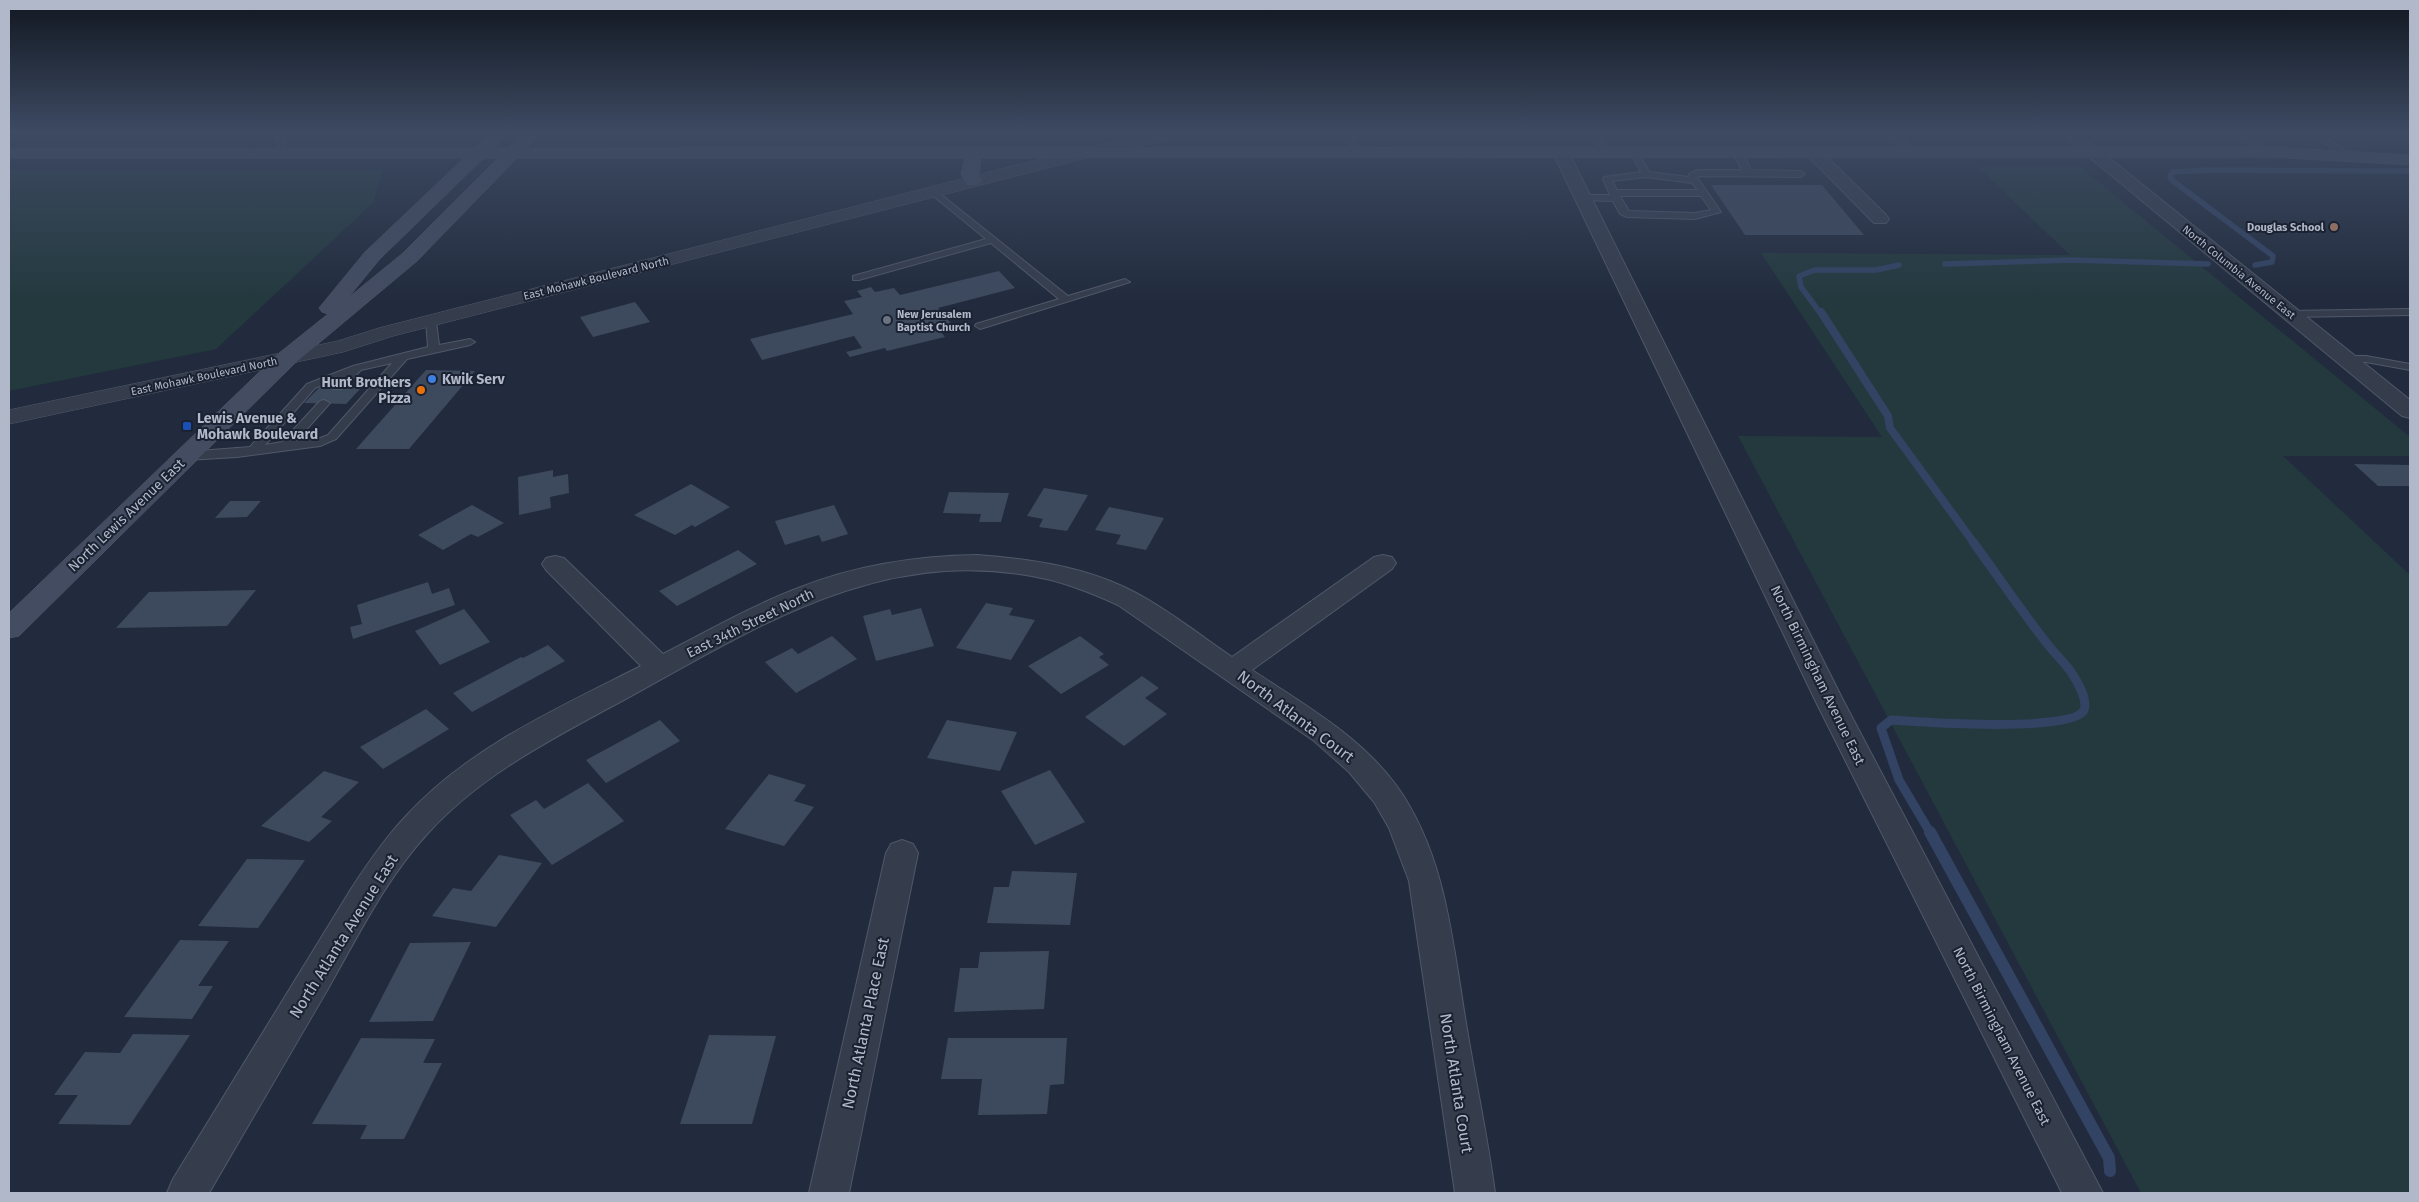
<svg xmlns="http://www.w3.org/2000/svg" width="2419" height="1202" font-family="'Fira Sans',sans-serif">
	<style>
		.green { fill: #23393e }
		.lines { fill: none; stroke-linecap: round; stroke-linejoin: round }
		.stream-far3 { stroke: #324364; stroke-width: 5.5 }
		.stream-far2 { stroke: #324364; stroke-width: 8 }
		.stream-far1 { stroke: #324364; stroke-width: 9 }
		.stream { stroke: #324364; stroke-width: 12 }
		.building { fill: #3d495d }
		.service-casing { stroke: #505868; stroke-width: 2 }
		.minor-casing { stroke: #505868; stroke-width: 2 }
		.tertiary-casing { stroke: #505868; stroke-width: 1 }
		.secondary-casing { stroke: #505868; stroke-width: 1 }
		.service { fill: #353d4d; fill-rule: evenodd }
		.minor { fill: #353d4d; fill-rule: evenodd }
		.tertiary { fill: #353d4d; fill-rule: evenodd }
		.secondary { fill: #434c61; fill-rule: evenodd }
		.education-dot { fill: #8d6e63; stroke: #1a2232; stroke-width: 2 }
		.worship-dot { fill: #6b7280; stroke: #1a2232; stroke-width: 2 }
		.shop-dot { fill: #3f7fe0; stroke: #1a2232; stroke-width: 2 }
		.food-dot { fill: #e8710a; stroke: #1a2232; stroke-width: 2 }
		.transit-dot { fill: #1a4fb4; stroke: #1a2232; stroke-width: 2 }
		.labels { text-anchor: middle; stroke-width: 4; stroke-linejoin: round; paint-order: stroke }
		.far-poi-label { font-size: 11px; font-weight: bold; fill: #b1b8c9; stroke: #1a2232; text-anchor: end }
		.far-street-label { font-size: 11px; fill: #b1b8c9; stroke: #1a2232 }
		.poi-label { font-size: 14px; font-weight: bold; fill: #b1b8c9; stroke: #1a2232; text-anchor: start }
		.street-label { font-size: 14px; fill: #b1b8c9; stroke: #1a2232 }
		.near-street-label { font-size: 16px; fill: #b1b8c9; stroke: #1a2232 }
	</style>
	<rect width="100%" height="100%" fill="#212b3d"/>
	<!-- green -->
	<g class="green">
		<path d="M 9,132 L 352,132 L 331,139 L 9,141 Z"/>
		<path d="M 1978,167 L 2080,167 L 2410,437 L 2410,456 L 2283,456 L 2410,575 L 2410,1193 L 2141,1193 L 1738,436 L 1882,437 L 1761,253 L 2070,255 Z"/>
		<path d="M 9,170 L 383,170 L 373,203 L 216,349 L 9,391 Z"/>
	</g>
	<g class="lines">
		<!-- stream-far3 -->
		<g class="stream-far3">
			<path d="M 1945,264 L 2072,260 L 2208,264"/>
			<path d="M 2255,265 L 2272,262 L 2273,256 L 2173,181 L 2170,176 L 2173,172 L 2209,170 L 2410,171"/>
			<path d="M 1821,314 L 1801,287 L 1799,276 L 1815,270 L 1876,270 L 1899,265"/>
		</g>
		<!-- stream-far2 -->
		<path class="stream-far2" d="M 1821,312 L 1888,416 L 1890,428 L 1974,543"/>
		<!-- stream-far1 -->
		<path class="stream-far1" d="M 1931,834 L 1899,780 L 1881,728 L 1891,720 C 1918,722 2075,733 2084,710 C 2088,700 2077,681 2071,672 C 2065,663 2056,655 2049,646 C 2022,612 1998,576 1973,542"/>
		<!-- stream -->
		<path class="stream" d="M 1930,832 L 2109,1158 L 2110,1171"/>
	</g>
	<!-- building -->
	<g class="building">
		<path d="M 672,132 L 704,132 L 700,137 L 668,137 Z"/>
		<path d="M 2107,132 L 2143,132 L 2149,136 L 2113,136 Z"/>
		<path d="M 1711,185 L 1822,185 L 1864,235 L 1745,235 Z"/>
		<path d="M 999,271 L 1015,288 L 938,308 L 954,327 L 940,331 L 945,337 L 887,351 L 885,348 L 850,357 L 846,352 L 862,348 L 854,336 L 762,360 L 750,339 L 853,314 L 844,301 L 862,297 L 857,291 L 871,287 L 875,292 L 894,288 L 900,295 Z"/>
		<path d="M 635,302 L 650,322 L 593,337 L 580,317 Z"/>
		<path d="M 426,370 L 475,371 L 409,449 L 356,449 Z"/>
		<path d="M 320,387 L 361,388 L 346,404 L 304,403 Z"/>
		<path d="M 2354,464 L 2410,465 L 2410,486 L 2378,486 Z"/>
		<path d="M 553,470 L 553,477 L 568,474 L 569,493 L 550,497 L 551,508 L 519,515 L 518,477 Z"/>
		<path d="M 691,484 L 730,507 L 695,527 L 692,525 L 675,535 L 634,515 Z"/>
		<path d="M 1044,488 L 1088,495 L 1067,531 L 1039,527 L 1043,519 L 1027,516 Z"/>
		<path d="M 949,492 L 1009,493 L 1001,522 L 979,522 L 981,514 L 943,513 Z"/>
		<path d="M 230,501 L 261,501 L 247,517 L 215,518 Z"/>
		<path d="M 472,505 L 504,523 L 478,537 L 471,534 L 443,550 L 418,535 Z"/>
		<path d="M 834,505 L 848,534 L 822,542 L 819,535 L 785,545 L 775,521 Z"/>
		<path d="M 1109,507 L 1164,518 L 1146,550 L 1116,544 L 1121,535 L 1095,530 Z"/>
		<path d="M 738,550 L 757,564 L 677,606 L 659,591 Z"/>
		<path d="M 428,582 L 432,594 L 449,588 L 455,605 L 353,639 L 350,627 L 362,624 L 357,605 Z"/>
		<path d="M 256,590 L 227,626 L 116,628 L 149,592 Z"/>
		<path d="M 986,603 L 1013,608 L 1009,615 L 1035,620 L 1011,660 L 956,648 Z"/>
		<path d="M 921,608 L 934,646 L 876,661 L 863,616 L 890,609 L 892,615 Z"/>
		<path d="M 464,609 L 490,642 L 440,665 L 415,631 Z"/>
		<path d="M 832,636 L 857,659 L 796,693 L 765,662 L 792,648 L 798,654 Z"/>
		<path d="M 1080,636 L 1104,654 L 1099,657 L 1109,665 L 1061,694 L 1028,666 Z"/>
		<path d="M 548,645 L 565,661 L 472,712 L 453,693 L 521,657 L 523,658 Z"/>
		<path d="M 1142,676 L 1159,688 L 1145,698 L 1167,714 L 1124,746 L 1085,717 Z"/>
		<path d="M 426,709 L 449,729 L 383,769 L 360,747 Z"/>
		<path d="M 660,720 L 680,741 L 606,783 L 586,760 Z"/>
		<path d="M 947,720 L 1017,732 L 1000,771 L 927,758 Z"/>
		<path d="M 1050,770 L 1085,822 L 1035,845 L 1001,791 Z"/>
		<path d="M 324,771 L 359,782 L 321,817 L 332,821 L 309,842 L 261,826 Z"/>
		<path d="M 769,774 L 806,785 L 794,801 L 814,807 L 784,846 L 725,829 Z"/>
		<path d="M 588,783 L 624,821 L 552,865 L 510,815 L 536,800 L 544,809 Z"/>
		<path d="M 499,855 L 542,863 L 496,927 L 432,916 L 453,888 L 471,891 Z"/>
		<path d="M 247,859 L 305,860 L 258,928 L 198,926 Z"/>
		<path d="M 1012,871 L 1077,873 L 1070,925 L 987,923 L 994,887 L 1009,887 Z"/>
		<path d="M 180,940 L 229,941 L 198,986 L 213,986 L 192,1019 L 124,1017 Z"/>
		<path d="M 471,942 L 433,1021 L 369,1022 L 410,943 Z"/>
		<path d="M 1049,951 L 1044,1009 L 954,1012 L 960,968 L 978,968 L 980,952 Z"/>
		<path d="M 133,1034 L 190,1035 L 130,1125 L 58,1124 L 78,1095 L 54,1095 L 85,1052 L 120,1053 Z"/>
		<path d="M 709,1035 L 776,1036 L 752,1124 L 680,1124 Z"/>
		<path d="M 361,1038 L 435,1039 L 423,1063 L 442,1063 L 404,1139 L 360,1139 L 367,1125 L 312,1124 Z"/>
		<path d="M 948,1038 L 1067,1038 L 1064,1084 L 1050,1085 L 1047,1114 L 978,1115 L 982,1079 L 941,1079 Z"/>
	</g>
	<g class="lines">
		<!-- service casing -->
		<g class="service-casing">
			<g id="service">
				<path d="M 275,132 L 283,132 L 286,154 L 279,152 Z"/>
				<path d="M 1340,132 L 1372,132 L 1373,134 L 1369,136 L 1351,136 L 1363,153 L 1359,156 L 1356,155 Z"/>
				<path d="M 1387,132 L 1418,132 L 1419,134 L 1415,136 L 1387,136 Z"/>
				<path d="M 1589,132 L 1597,132 L 1609,153 L 1608,155 L 1602,155 Z"/>
				<path d="M 1859,132 L 1988,132 L 1984,134 L 1898,135 L 1916,151 L 1916,155 L 1913,156 L 1888,135 L 1863,134 Z"/>
				<path d="M 2233,132 L 2243,132 L 2273,152 L 2266,154 Z"/>
				<path d="M 2307,132 L 2317,132 L 2357,158 L 2350,160 Z"/>
				<path d="M 1634,150 L 1637,151 L 1649,172 L 1689,177 L 1689,174 L 1698,170 L 1742,170 L 1733,153 L 1737,150 L 1747,161 L 1751,170 L 1801,171 L 1805,174 L 1801,177 L 1700,176 L 1697,177 L 1721,212 L 1695,219 L 1627,217 L 1620,214 L 1613,201 L 1581,200 L 1580,198 L 1584,195 L 1610,195 L 1603,179 L 1604,177 L 1641,172 L 1630,153 ZM 1646,177 L 1692,183 L 1698,190 L 1617,190 L 1612,181 ZM 1620,196 L 1701,196 L 1711,210 L 1695,213 L 1629,211 Z"/>
				<path d="M 934,189 L 1068,296 L 1125,279 L 1130,282 L 980,329 L 975,326 L 976,324 L 1059,299 L 991,243 L 859,280 L 853,280 L 853,276 L 986,239 L 931,194 L 931,190 Z"/>
				<path d="M 2410,309 L 2410,315 L 2290,317 L 2285,314 L 2290,311 Z"/>
				<path d="M 431,318 L 436,321 L 439,345 L 470,339 L 475,342 L 470,345 L 407,359 L 336,439 L 320,446 L 237,457 L 186,460 L 180,456 L 186,452 L 250,447 L 307,384 L 353,366 L 428,347 L 426,321 ZM 392,363 L 328,435 L 318,439 L 296,441 L 330,403 L 324,400 L 320,401 L 282,442 L 265,445 L 315,388 L 340,378 L 332,387 L 334,389 L 342,389 L 361,370 Z"/>
				<path d="M 2347,356 L 2366,356 L 2410,364 L 2410,370 L 2366,362 L 2343,361 L 2342,359 Z"/>
			</g>
		</g>
		<!-- minor casing -->
		<g class="minor-casing">
			<g id="minor">
				<path d="M 2059,132 L 2077,132 L 2410,400 L 2410,418 L 2402,416 Z"/>
				<path d="M 1561,148 L 1567,150 L 1569,153 L 1843,700 L 2103,1193 L 2062,1193 L 1815,700 L 1553,153 L 1555,150 Z"/>
				<path d="M 1814,148 L 1820,150 L 1886,215 L 1889,219 L 1886,223 L 1874,223 L 1808,156 L 1806,153 L 1808,150 Z"/>
				<path d="M 977,555 C 1031,559 1088,567 1136,593 C 1170,611 1201,636 1232,657 L 1374,557 L 1383,555 L 1392,557 L 1396,563 L 1392,569 L 1252,670 C 1303,704 1359,735 1396,785 C 1447,855 1453,947 1467,1029 C 1476,1084 1488,1139 1495,1193 L 1455,1193 L 1409,881 L 1389,828 L 1374,802 L 1349,772 L 1314,741 L 1118,605 C 1096,595 1074,586 1051,580 C 890,542 765,622 631,696 C 560,735 485,771 429,832 C 387,877 359,934 329,987 C 289,1056 249,1124 209,1193 L 167,1193 L 173,1179 L 351,889 C 368,863 385,838 406,816 C 469,747 560,707 641,666 L 546,570 L 542,564 L 546,558 L 555,556 L 564,558 L 663,654 C 708,631 753,605 801,587 C 857,565 916,556 977,555 Z"/>
				<path d="M 902,840 L 913,844 L 918,853 L 849,1193 L 809,1193 L 886,853 L 891,844 Z"/>
			</g>
		</g>
		<!-- tertiary casing -->
		<g class="tertiary-casing">
			<path id="tertiary" d="M 1158,132 L 1190,132 L 1188,135 L 1086,158 L 393,336 L 343,352 L 9,424 L 9,410 L 338,341 L 379,328 L 1079,149 Z"/>
		</g>
		<!-- secondary casing -->
		<g class="secondary-casing">
			<path id="secondary" d="M 491,132 L 509,132 L 494,148 L 508,148 L 524,132 L 541,132 L 527,148 L 2269,147 L 2410,155 L 2410,165 L 2269,157 L 981,158 L 979,174 L 982,181 L 979,185 L 967,185 L 961,174 L 965,158 L 517,158 L 417,261 L 294,364 L 19,636 L 9,638 L 9,613 L 278,354 L 328,314 L 322,312 L 319,308 L 365,252 L 464,158 L 9,158 L 9,148 L 475,148 ZM 484,158 L 498,158 L 403,253 L 348,298 L 379,260 Z"/>
		</g>
		<!-- service -->
		<use href="#service" class="service"/>
		<!-- minor -->
		<use href="#minor" class="minor"/>
		<!-- tertiary -->
		<use href="#tertiary" class="tertiary"/>
		<!-- secondary -->
		<use href="#secondary" class="secondary"/>
	</g>
	<!-- sky -->
	<linearGradient id="sky" x2="0" y2="1"><stop stop-color="#121822"/><stop offset="0.44" stop-color="#3d4a62"/><stop offset="1" stop-color="#3d4a62" stop-opacity="0"/></linearGradient>
	<rect width="2419" height="301" fill="url(#sky)"/>
	<!-- markers -->
	<circle class="education-dot" cx="2334" cy="227" r="5"/>
	<circle class="worship-dot" cx="887" cy="320" r="5"/>
	<circle class="shop-dot" cx="432" cy="379" r="5"/>
	<circle class="food-dot" cx="421" cy="390" r="5"/>
	<rect class="transit-dot" x="182" y="421" width="10" height="10" rx="2.5"/>
	<g class="labels">
		<!-- far-poi labels -->
		<g class="far-poi-label">
			<text x="2324" y="231">Douglas School</text>
			<text x="897" y="318" text-anchor="start">New Jerusalem<tspan x="897" dy="13">Baptist Church</tspan></text>
		</g>
		<!-- far-street labels -->
		<g class="far-street-label">
			<text transform="translate(2239 272) rotate(39)" y="4">North Columbia Avenue East</text>
			<text transform="translate(596 278) rotate(-14)" y="4">East Mohawk Boulevard North</text>
			<text transform="translate(204 376) rotate(-12)" y="4">East Mohawk Boulevard North</text>
		</g>
		<!-- poi labels -->
		<g class="poi-label">
			<text x="442" y="384">Kwik Serv</text>
			<text x="411" y="387" text-anchor="end">Hunt Brothers<tspan x="411" dy="16">Pizza</tspan></text>
			<text x="197" y="423">Lewis Avenue &amp;<tspan x="197" dy="16">Mohawk Boulevard</tspan></text>
		</g>
		<!-- street labels -->
		<g class="street-label">
			<text transform="translate(126 515) rotate(-44)" y="5">North Lewis Avenue East</text>
			<text transform="translate(750 623) rotate(-26)" y="5">East 34th Street North</text>
			<text transform="translate(1818 675) rotate(64)" y="5">North Birmingham Avenue East</text>
			<text transform="translate(2002 1036) rotate(63)" y="5">North Birmingham Avenue East</text>
		</g>
		<!-- near-street labels -->
		<g class="near-street-label">
			<text transform="translate(1296 716) rotate(37)" y="6">North Atlanta Court</text>
			<text transform="translate(343 936) rotate(-58)" y="6">North Atlanta Avenue East</text>
			<text transform="translate(865 1023) rotate(-78)" y="6">North Atlanta Place East</text>
			<text transform="translate(1457 1083) rotate(81)" y="6">North Atlanta Court</text>
		</g>
	</g>
	<!-- border -->
	<rect width="2419" height="1202" fill="none" stroke="#b1b8c9" stroke-width="20"/>
</svg>
